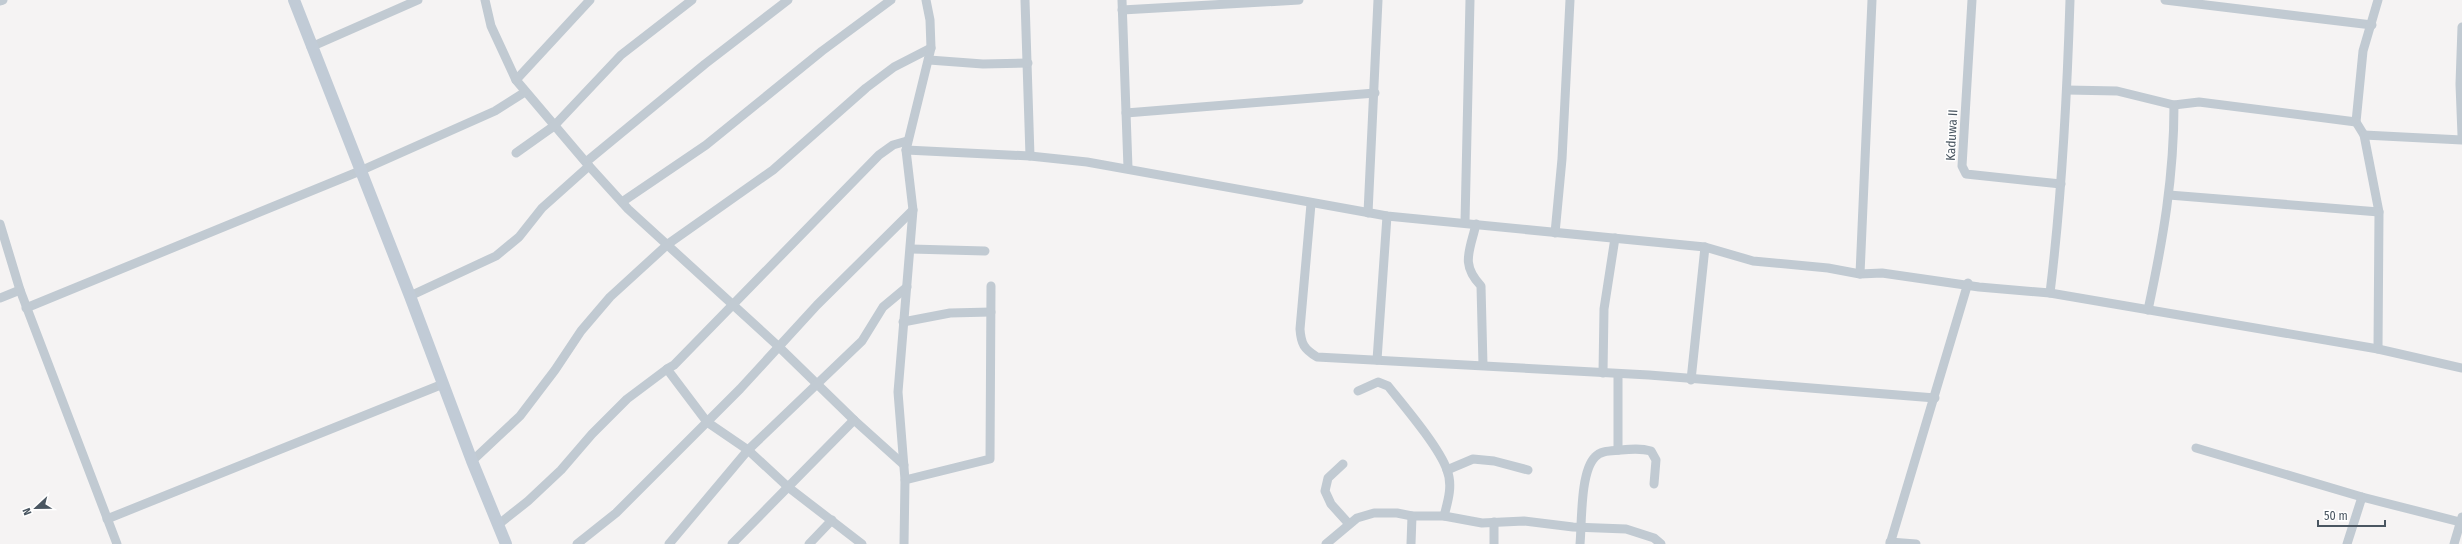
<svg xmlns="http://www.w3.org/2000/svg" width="2462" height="544" font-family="'Fira Sans Condensed',sans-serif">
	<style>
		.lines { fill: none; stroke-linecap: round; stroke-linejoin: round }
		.street { stroke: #c1cad2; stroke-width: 9 }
		.secondary { stroke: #c1cbd6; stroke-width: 12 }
		.labels { text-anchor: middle; stroke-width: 3; stroke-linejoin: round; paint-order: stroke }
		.street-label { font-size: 13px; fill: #4a5661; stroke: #fff }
	</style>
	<rect width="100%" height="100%" fill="#f5f3f3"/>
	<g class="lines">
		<!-- street -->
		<g class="street">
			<path d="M 485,0 L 491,26 L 516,80 L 589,166 L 628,209 L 778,346 L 854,420 L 904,465"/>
			<path d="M 1025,0 L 1030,156"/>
			<path d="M 1122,0 L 1128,168"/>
			<path d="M 1972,0 L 1962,166 L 1966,174 L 2061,184"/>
			<path d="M 2165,0 L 2372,25"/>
			<path d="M 2378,0 L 2363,51 L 2356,122 L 2364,135 L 2379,212 L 2378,349"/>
			<path d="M 0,1 L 3,0"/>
			<path d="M 1122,10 L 1299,0"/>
			<path d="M 2462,27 L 2460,84 L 2462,135"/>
			<path d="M 311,47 L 418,0"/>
			<path d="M 929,60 L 983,64 L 1028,63"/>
			<path d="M 516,80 L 590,0"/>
			<path d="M 2067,90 L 2117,91 L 2174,105 L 2199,102 L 2356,122"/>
			<path d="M 1126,113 L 1375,93"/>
			<path d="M 2364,135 L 2462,140"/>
			<path d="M 906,150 L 1030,156 L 1087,162 L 1387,216 L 1705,247 L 1753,261 L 1828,268 L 1860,274 L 1882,273 L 1979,287 L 2050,293 L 2378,349 L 2462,368"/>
			<path d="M 516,153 L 554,126 L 621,55 L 692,0"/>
			<path d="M 586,162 L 705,64 L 788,0"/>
			<path d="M 2169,195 L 2379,212"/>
			<path d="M 622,202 L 706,145 L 822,51 L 891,0"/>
			<path d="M 1311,204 L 1300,329 C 1301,344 1304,349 1317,357 L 1649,375 L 1935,398"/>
			<path d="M 1368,213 L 1378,0"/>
			<path d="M 1465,222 L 1470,0"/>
			<path d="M 0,224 L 20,290 L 117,544"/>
			<path d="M 1476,224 C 1470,251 1460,264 1481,286 L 1483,365"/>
			<path d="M 1555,233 L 1562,159 L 1570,0"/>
			<path d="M 911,249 L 985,251"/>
			<path d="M 1860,274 L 1872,0"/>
			<path d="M 2050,293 C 2062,195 2067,98 2070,0"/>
			<path d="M 410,296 L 496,256 L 519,237 L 542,208 L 589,166"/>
			<path d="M 0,298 L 20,290"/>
			<path d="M 26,308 L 360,171 L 495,111 L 525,92"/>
			<path d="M 2148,310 C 2163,240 2174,177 2174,105"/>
			<path d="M 903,322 L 950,313 L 991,312"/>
			<path d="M 1377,360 L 1387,216"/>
			<path d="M 667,369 L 674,365 L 879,155 L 893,145 L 907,141"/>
			<path d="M 1603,373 L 1604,309 L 1615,238"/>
			<path d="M 1618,374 L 1618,450"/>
			<path d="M 1691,380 L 1705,247"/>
			<path d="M 1358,391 L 1378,382 L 1388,386 C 1404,406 1439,447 1447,470 C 1453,485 1448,501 1444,516"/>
			<path d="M 2196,448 L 2362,497 L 2460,522"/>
			<path d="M 472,461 L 520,416 L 555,370 L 581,331 L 610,297 L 668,244 L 773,170 L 866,88 L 894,67 L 931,48"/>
			<path d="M 1343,464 L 1328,478 L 1325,491 L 1331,504 L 1349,524"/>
			<path d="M 1447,470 L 1473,459 L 1494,461 L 1528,470"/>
			<path d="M 905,480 L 990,459 L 991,286"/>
			<path d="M 107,519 L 443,384"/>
			<path d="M 1494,522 L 1494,544"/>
			<path d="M 499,524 L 528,501 L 561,470 L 592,434 L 627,399 L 667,369 L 707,422 L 748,450 L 788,487 L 862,544"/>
			<path d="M 1890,542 L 1916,544"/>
			<path d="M 577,544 L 616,513 L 740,389 L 817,305 L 913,210"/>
			<path d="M 669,544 L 748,450 L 862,341 L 883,307 L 907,287"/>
			<path d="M 732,544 L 854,420"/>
			<path d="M 809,544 L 832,520"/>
			<path d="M 904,544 L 905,480 L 898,392 L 913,210 L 906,150 L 931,48 L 930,20 L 926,0"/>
			<path d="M 1326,544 L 1357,518 L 1374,513 L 1397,513 L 1412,516 L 1444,516 L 1482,523 L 1524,521 L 1573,527 L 1626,529 L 1654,538 L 1661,544"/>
			<path d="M 1411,544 L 1412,516"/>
			<path d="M 1580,544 C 1582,523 1580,472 1595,457 C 1601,450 1612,451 1621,450 C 1631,449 1641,448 1651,451 L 1656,460 L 1654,484"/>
			<path d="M 1890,544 L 1968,283"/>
			<path d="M 2347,544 L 2362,497"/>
			<path d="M 2454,544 L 2462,517"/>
		</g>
		<!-- secondary -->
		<path class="secondary" d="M 294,0 L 410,296 L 472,461 L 506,544"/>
	</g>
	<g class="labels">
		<!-- street labels -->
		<g class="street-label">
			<text transform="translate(1951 135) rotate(-87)" y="5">Kaduwa II</text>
		</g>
	</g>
	<!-- north arrow -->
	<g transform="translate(36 508) rotate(248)" stroke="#ffffff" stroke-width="3" paint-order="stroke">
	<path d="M0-3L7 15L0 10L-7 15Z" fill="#4a5661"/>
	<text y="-6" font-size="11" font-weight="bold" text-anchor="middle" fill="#4a5661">N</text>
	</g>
	<!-- scale -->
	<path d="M2318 520v6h67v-6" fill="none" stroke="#4a5661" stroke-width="2"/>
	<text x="2324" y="520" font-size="12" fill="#4a5661" stroke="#ffffff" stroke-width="3" paint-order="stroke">50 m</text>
</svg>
